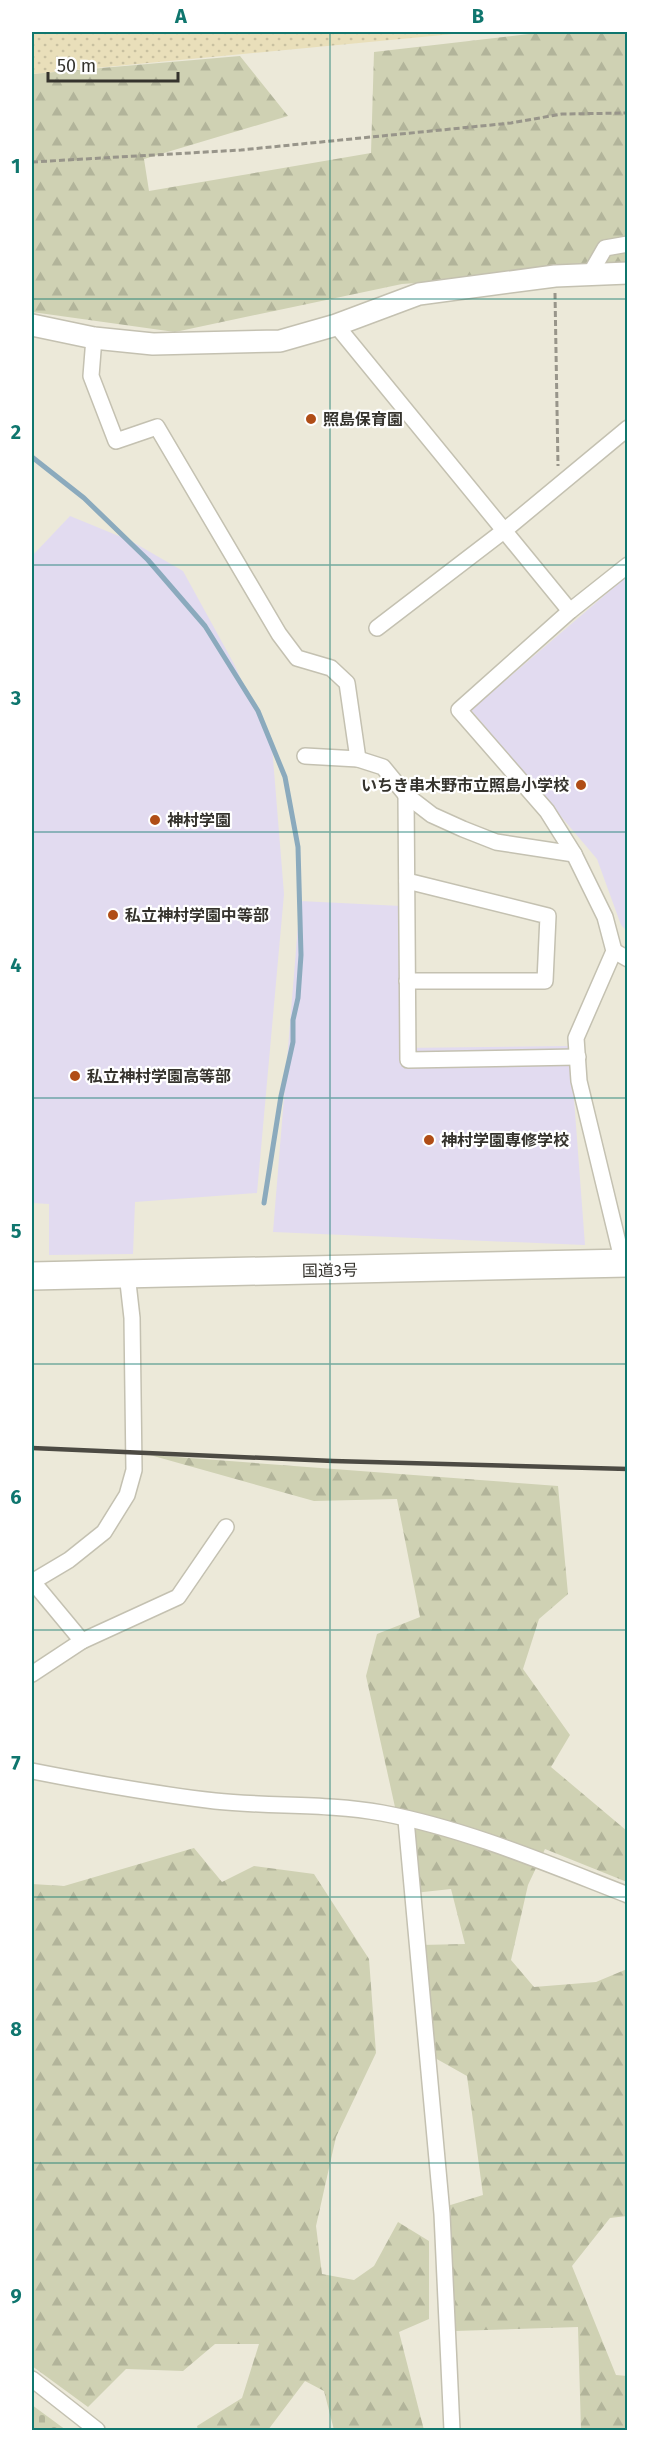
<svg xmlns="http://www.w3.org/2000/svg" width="659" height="2462" font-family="'Fira Sans','Noto Sans JP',sans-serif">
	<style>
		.education { fill: #e2dbf0 }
		.forest { fill: url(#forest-firs) }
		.sand { fill: url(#sand-dots) }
		.cemetery { fill: url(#cemetery-stones) }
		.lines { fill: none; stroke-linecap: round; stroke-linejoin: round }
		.stream { stroke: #8baabd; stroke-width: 5 }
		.street-casing { stroke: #c4c1b1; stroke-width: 18 }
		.secondary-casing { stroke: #c4c1b1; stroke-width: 24 }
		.highway-casing { stroke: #c4c1b1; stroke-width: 30 }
		.path { stroke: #98958a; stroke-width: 3; stroke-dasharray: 6 3; stroke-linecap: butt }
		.street { stroke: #fff; stroke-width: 15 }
		.secondary { stroke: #fff; stroke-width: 21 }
		.highway { stroke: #fff; stroke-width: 27 }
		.rail { stroke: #4c4a43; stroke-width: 4.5 }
		.grid { fill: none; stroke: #0f766e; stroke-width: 1.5; stroke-opacity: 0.55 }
		.poi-dot { fill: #b04d16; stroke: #fff; stroke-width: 2 }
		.labels { text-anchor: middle; stroke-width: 4.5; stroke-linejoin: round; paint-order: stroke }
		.poi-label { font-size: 16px; font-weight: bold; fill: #35332d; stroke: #fff; text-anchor: start }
		.street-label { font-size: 16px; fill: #35332d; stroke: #fff }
		.neatline { fill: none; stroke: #0f766e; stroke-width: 2 }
		.grid-label { font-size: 20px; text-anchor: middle; font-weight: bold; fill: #0f766e }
	</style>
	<defs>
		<pattern id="forest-firs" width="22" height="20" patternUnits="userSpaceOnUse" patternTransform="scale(1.5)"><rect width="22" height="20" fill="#cfd1b3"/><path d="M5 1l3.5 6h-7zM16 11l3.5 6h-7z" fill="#b2b49a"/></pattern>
		<pattern id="sand-dots" width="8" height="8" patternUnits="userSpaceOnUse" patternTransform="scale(1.5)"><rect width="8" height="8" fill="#e9dfba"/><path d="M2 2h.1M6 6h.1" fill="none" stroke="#c8c0a0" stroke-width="1.8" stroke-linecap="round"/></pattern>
		<pattern id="cemetery-stones" width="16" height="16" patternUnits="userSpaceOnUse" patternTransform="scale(1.5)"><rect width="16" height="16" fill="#cfd1b3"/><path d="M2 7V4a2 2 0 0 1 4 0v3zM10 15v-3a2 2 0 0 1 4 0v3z" fill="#b2b49a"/></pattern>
	</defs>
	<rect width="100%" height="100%" fill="#ece9d9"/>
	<!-- education -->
	<g class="education">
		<path d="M 70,516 L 131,541 L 183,571 L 234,664 L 272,746 L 284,894 L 257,1193 L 135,1202 L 133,1254 L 49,1255 L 49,1204 L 32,1203 L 32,556 Z"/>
		<path d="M 627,576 L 627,931 L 621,925 L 597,859 L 471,710 Z"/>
		<path d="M 300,901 L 401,906 L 400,1048 L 570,1046 L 585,1245 L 273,1232 Z"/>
	</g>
	<!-- forest -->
	<g class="forest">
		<path d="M 546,32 L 627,32 L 627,268 L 402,284 L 175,332 L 32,312 L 32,74 L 240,56 L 288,116 L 144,159 L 149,191 L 371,153 L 374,52 Z"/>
		<path d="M 150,1455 L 558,1486 L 568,1594 L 539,1619 L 523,1669 L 570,1735 L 551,1767 L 627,1831 L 627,1882 L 545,1849 L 528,1885 L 511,1960 L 534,1987 L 596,1982 L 627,1969 L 627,2216 L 610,2218 L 572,2266 L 616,2375 L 627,2376 L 627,2430 L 581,2430 L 578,2327 L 455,2331 L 444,2207 L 483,2195 L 467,2076 L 435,2058 L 420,1945 L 465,1944 L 451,1889 L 414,1893 L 366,1676 L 377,1634 L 420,1617 L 397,1499 L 314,1501 Z"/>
		<path d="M 194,1848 L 222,1882 L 254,1866 L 314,1874 L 369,1959 L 376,2053 L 336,2137 L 316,2226 L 322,2274 L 354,2280 L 374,2266 L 398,2222 L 429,2241 L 429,2319 L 399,2332 L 424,2430 L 334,2430 L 324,2391 L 305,2381 L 268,2430 L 198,2430 L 197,2426 L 242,2398 L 259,2344 L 215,2344 L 183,2371 L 126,2369 L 88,2407 L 32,2366 L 32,1884 L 64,1886 Z"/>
	</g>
	<!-- sand -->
	<path class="sand" d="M 32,32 L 474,32 L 32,74 Z"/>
	<!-- cemetery -->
	<path class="cemetery" d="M 32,2405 L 66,2430 L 32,2430 Z"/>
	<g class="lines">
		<!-- stream -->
		<path class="stream" d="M 32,457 L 84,498 L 148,560 L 205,626 L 258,711 L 285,777 L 298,847 L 301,955 L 298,998 L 293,1020 L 293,1042 L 281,1096 L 264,1203"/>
		<!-- street casing -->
		<g class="street-casing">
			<g id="street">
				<path d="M 590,274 L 605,248 L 628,244"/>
				<path d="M 336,325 L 570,611"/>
				<path d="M 94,338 L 91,376 L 116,441 L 157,427 L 279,634 L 297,658 L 331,668 L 347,683 L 358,759"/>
				<path d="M 377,628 L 505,530 L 628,428"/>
				<path d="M 305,756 L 358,759 L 383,767 L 406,795 L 432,815 L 463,829 L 496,842 L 574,854"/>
				<path d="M 406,795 L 408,1060 L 578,1057"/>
				<path d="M 407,881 L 548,916 L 545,981 L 407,981"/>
				<path d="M 614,951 L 628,959"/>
				<path d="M 623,1263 L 579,1081 L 576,1038 L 614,951 L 605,917 L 574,854 L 547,811 L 459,710 L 570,611 L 628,565"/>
				<path d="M 32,1582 L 69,1560 L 104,1532 L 127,1495 L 134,1470 L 132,1318 L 127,1274"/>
				<path d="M 33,1582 L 82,1641"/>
				<path d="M 32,1674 L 82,1641 L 178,1597 L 226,1527"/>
				<path d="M 32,1771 C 93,1783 153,1794 215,1801 C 271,1807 327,1803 382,1813 C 467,1829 548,1864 628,1895"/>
				<path d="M 406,1820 L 442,2214 L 452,2430"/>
				<path d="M 32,2379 L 97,2430"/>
			</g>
		</g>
		<!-- secondary casing -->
		<g class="secondary-casing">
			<path id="secondary" d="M 32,325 L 94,338 L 153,344 L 280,341 L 336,325 L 419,294 L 555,276 L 628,273"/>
		</g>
		<!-- highway casing -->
		<g class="highway-casing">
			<path id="highway" d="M 32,1276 L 628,1263"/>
		</g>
		<!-- path -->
		<g class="path">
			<path d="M 32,162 L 241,150 L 511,123 L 562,114 L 628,113"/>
			<path d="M 555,293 L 558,466"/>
		</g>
		<!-- street -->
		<use href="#street" class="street"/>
		<!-- secondary -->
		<use href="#secondary" class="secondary"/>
		<!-- highway -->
		<use href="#highway" class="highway"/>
		<!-- rail -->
		<path class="rail" d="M 32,1448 L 333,1461 L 628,1469"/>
	</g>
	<!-- grid -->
	<path class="grid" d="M 330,32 L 330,2430M 32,299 L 628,299M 32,565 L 628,565M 32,832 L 628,832M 32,1098 L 628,1098M 32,1364 L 628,1364M 32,1630 L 628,1630M 32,1897 L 628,1897M 32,2163 L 628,2163"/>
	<!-- markers -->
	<g class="poi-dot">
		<circle cx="311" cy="419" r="6"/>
		<circle cx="581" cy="785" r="6"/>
		<circle cx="155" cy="820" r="6"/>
		<circle cx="113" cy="915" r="6"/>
		<circle cx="75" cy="1076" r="6"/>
		<circle cx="429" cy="1140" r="6"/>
	</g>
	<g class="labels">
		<!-- poi labels -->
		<g class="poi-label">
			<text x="323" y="425">照島保育園</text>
			<text x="569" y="791" text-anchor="end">いちき串木野市立照島小学校</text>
			<text x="167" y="826">神村学園</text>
			<text x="125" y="921">私立神村学園中等部</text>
			<text x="87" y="1082">私立神村学園高等部</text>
			<text x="441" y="1146">神村学園専修学校</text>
		</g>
		<!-- street labels -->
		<g class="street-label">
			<text transform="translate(330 1270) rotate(-1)" y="6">国道3号</text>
		</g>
	</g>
	<!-- border -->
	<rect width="659" height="2462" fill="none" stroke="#ffffff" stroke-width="66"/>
	<!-- scale -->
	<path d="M48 72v9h130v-9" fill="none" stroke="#35332d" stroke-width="3"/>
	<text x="57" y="72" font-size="18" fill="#35332d" stroke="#ffffff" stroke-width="4.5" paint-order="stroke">50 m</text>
	<rect x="33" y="33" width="593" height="2396" class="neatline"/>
	<g class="grid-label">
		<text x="181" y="23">A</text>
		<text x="478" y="23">B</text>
		<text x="16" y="173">1</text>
		<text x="16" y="439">2</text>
		<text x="16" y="705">3</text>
		<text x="16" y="972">4</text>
		<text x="16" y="1238">5</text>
		<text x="16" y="1504">6</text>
		<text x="16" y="1770">7</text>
		<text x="16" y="2036">8</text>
		<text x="16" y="2303">9</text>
	</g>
</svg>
